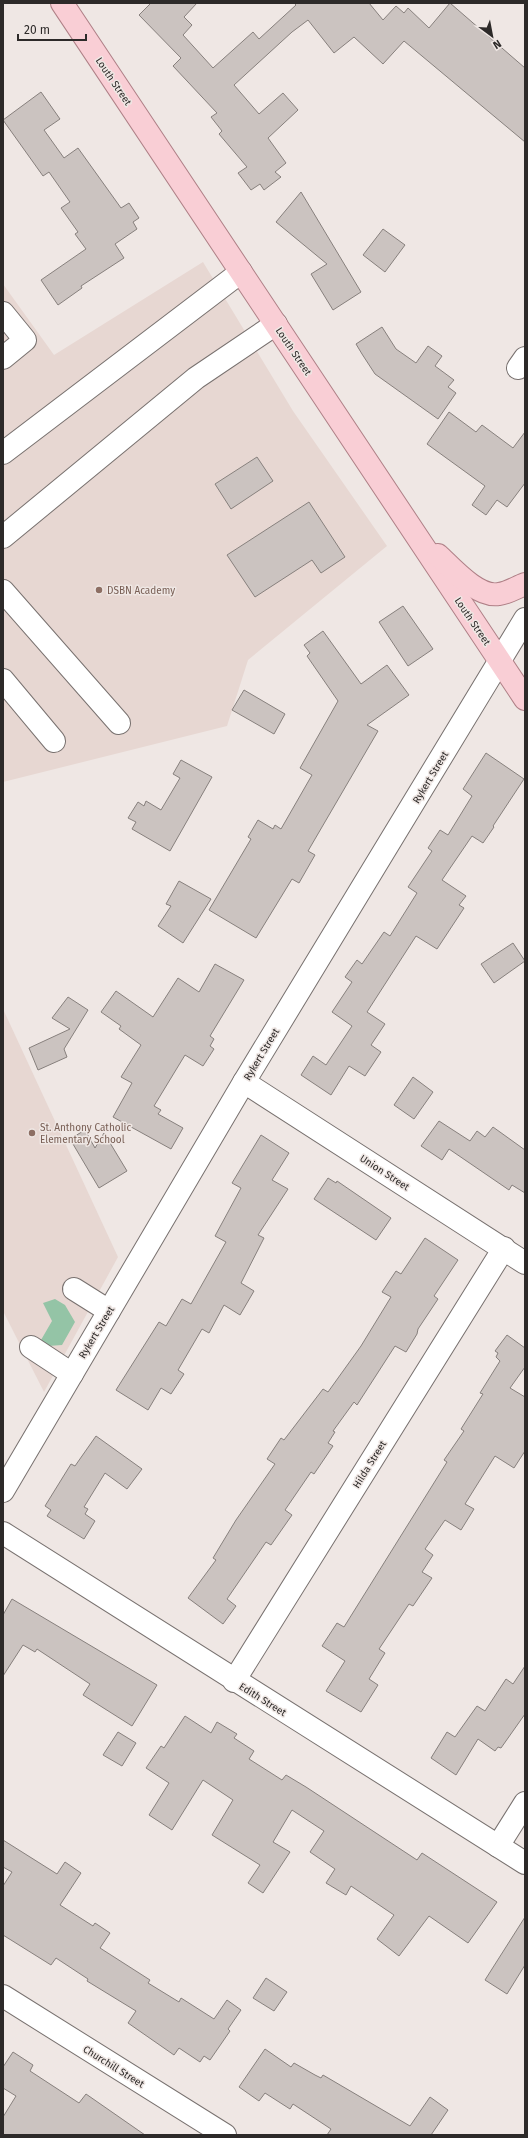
<svg xmlns="http://www.w3.org/2000/svg" width="528" height="2138" font-family="'Fira Sans',sans-serif">
	<style>
		.built { fill: #e7d7d2 }
		.green { fill: #94c4a6 }
		.building { fill: #cbc3c0; stroke: #87807d }
		.lines { fill: none; stroke-linecap: round; stroke-linejoin: round }
		.minor-casing { stroke: #78716f; stroke-width: 24 }
		.major-casing { stroke: #af8087; stroke-width: 24 }
		.minor { stroke: #fff; stroke-width: 22 }
		.major { stroke: #f9ced5; stroke-width: 22 }
		.education-dot { fill: #8d6e63; stroke: #efe7e4; stroke-width: 1.5 }
		.labels { text-anchor: middle; stroke-width: 3; stroke-linejoin: round; paint-order: stroke }
		.street-label { font-size: 10px; fill: #2d2a29; stroke: #efe7e4 }
		.education-label { font-size: 10px; fill: #785e54; stroke: #efe7e4; text-anchor: start }
	</style>
	<rect width="100%" height="100%" fill="#efe7e4"/>
	<!-- built -->
	<g class="built">
		<path d="M 203,262 L 293,411 L 387,546 L 248,660 L 227,726 L 3,782 L 3,284 L 54,355 Z"/>
		<path d="M 3,1009 L 118,1257 L 44,1392 L 3,1311 Z"/>
	</g>
	<!-- green -->
	<path class="green" d="M 55,1299 L 65,1305 L 75,1322 L 62,1345 L 48,1346 L 41,1340 L 52,1321 L 43,1303 Z"/>
	<!-- building -->
	<g class="building">
		<path d="M 151,3 L 197,3 L 184,17 L 192,25 L 183,35 L 213,68 L 253,32 L 259,39 L 296,5 L 294,3 L 369,3 L 383,20 L 396,6 L 404,13 L 408,8 L 429,28 L 450,3 L 525,68 L 525,142 L 404,41 L 383,64 L 354,37 L 334,53 L 308,20 L 292,32 L 234,85 L 259,114 L 283,93 L 298,110 L 268,138 L 286,163 L 275,172 L 281,177 L 264,190 L 260,184 L 251,190 L 238,173 L 247,167 L 219,134 L 222,131 L 211,117 L 217,113 L 173,66 L 181,58 L 139,15 Z"/>
		<path d="M 41,92 L 60,119 L 44,130 L 64,158 L 78,148 L 121,208 L 129,203 L 139,218 L 133,222 L 137,229 L 115,244 L 124,258 L 81,286 L 82,288 L 58,305 L 41,280 L 86,249 L 75,234 L 78,232 L 61,208 L 70,202 L 49,172 L 43,176 L 3,120 Z"/>
		<path d="M 301,192 L 361,292 L 333,310 L 311,274 L 327,264 L 276,222 Z"/>
		<path d="M 383,229 L 405,245 L 385,272 L 363,255 Z"/>
		<path d="M 382,327 L 396,349 L 416,363 L 428,346 L 442,356 L 435,366 L 454,380 L 448,387 L 456,393 L 438,419 L 375,374 L 362,354 L 356,344 Z"/>
		<path d="M 449,412 L 476,432 L 482,425 L 513,448 L 525,432 L 525,483 L 507,507 L 497,500 L 486,515 L 472,505 L 485,486 L 427,444 Z"/>
		<path d="M 257,457 L 273,481 L 231,509 L 215,484 Z"/>
		<path d="M 309,502 L 345,557 L 321,573 L 312,560 L 255,597 L 227,555 Z"/>
		<path d="M 403,606 L 433,649 L 408,666 L 379,622 Z"/>
		<path d="M 323,631 L 361,684 L 387,665 L 409,695 L 367,725 L 378,731 L 308,851 L 315,855 L 299,883 L 292,879 L 256,938 L 209,910 L 251,839 L 248,837 L 258,820 L 273,829 L 275,825 L 281,829 L 312,775 L 300,768 L 338,701 L 307,656 L 310,653 L 304,645 Z"/>
		<path d="M 244,690 L 285,714 L 274,734 L 232,710 Z"/>
		<path d="M 486,753 L 524,779 L 493,826 L 494,827 L 483,843 L 472,836 L 442,880 L 466,896 L 459,905 L 464,908 L 437,949 L 416,936 L 367,1012 L 385,1024 L 371,1045 L 381,1052 L 365,1076 L 349,1066 L 331,1095 L 301,1075 L 313,1056 L 326,1065 L 352,1026 L 332,1012 L 352,982 L 345,977 L 357,960 L 362,964 L 384,932 L 390,936 L 417,893 L 408,887 L 432,851 L 428,848 L 440,830 L 448,835 L 472,796 L 463,789 Z"/>
		<path d="M 181,760 L 212,777 L 170,851 L 132,829 L 136,822 L 128,818 L 138,802 L 144,806 L 146,801 L 161,810 L 180,778 L 173,774 Z"/>
		<path d="M 179,881 L 211,899 L 183,943 L 158,926 L 171,906 L 166,904 Z"/>
		<path d="M 513,943 L 525,961 L 494,983 L 481,964 Z"/>
		<path d="M 215,964 L 244,980 L 210,1036 L 214,1039 L 210,1046 L 214,1049 L 203,1066 L 185,1055 L 154,1106 L 161,1110 L 158,1114 L 183,1128 L 171,1149 L 113,1117 L 132,1083 L 121,1077 L 141,1045 L 119,1029 L 121,1026 L 101,1012 L 116,991 L 153,1017 L 178,978 L 199,992 Z"/>
		<path d="M 68,997 L 88,1010 L 64,1049 L 67,1057 L 38,1070 L 29,1048 L 70,1029 L 52,1018 Z"/>
		<path d="M 413,1077 L 433,1092 L 414,1119 L 394,1105 Z"/>
		<path d="M 439,1121 L 470,1141 L 477,1131 L 485,1137 L 493,1127 L 525,1150 L 525,1193 L 512,1185 L 509,1190 L 449,1149 L 442,1160 L 421,1146 Z"/>
		<path d="M 85,1130 L 95,1148 L 104,1133 L 127,1171 L 99,1188 L 70,1139 Z"/>
		<path d="M 261,1135 L 289,1153 L 272,1180 L 288,1189 L 258,1235 L 264,1238 L 241,1283 L 254,1291 L 240,1315 L 224,1305 L 209,1333 L 202,1329 L 178,1370 L 184,1374 L 171,1394 L 161,1388 L 148,1410 L 116,1390 L 159,1322 L 166,1326 L 182,1299 L 191,1304 L 226,1242 L 215,1236 L 241,1188 L 232,1183 Z"/>
		<path d="M 328,1178 L 336,1183 L 337,1181 L 391,1218 L 376,1240 L 314,1199 Z"/>
		<path d="M 425,1238 L 458,1260 L 434,1296 L 438,1299 L 418,1329 L 417,1334 L 406,1352 L 395,1346 L 357,1405 L 354,1402 L 333,1431 L 335,1432 L 328,1443 L 333,1446 L 314,1474 L 311,1472 L 285,1510 L 292,1515 L 271,1545 L 266,1542 L 227,1599 L 236,1606 L 223,1624 L 188,1598 L 216,1560 L 213,1558 L 236,1520 L 275,1464 L 267,1459 L 281,1438 L 284,1440 L 323,1389 L 328,1392 L 361,1346 L 391,1297 L 382,1292 L 396,1271 L 401,1274 Z"/>
		<path d="M 507,1335 L 525,1348 L 525,1367 L 510,1388 L 525,1397 L 525,1451 L 514,1468 L 495,1456 L 465,1504 L 474,1509 L 461,1530 L 445,1520 L 425,1549 L 433,1555 L 422,1572 L 432,1578 L 413,1606 L 409,1604 L 379,1649 L 385,1653 L 369,1679 L 378,1685 L 361,1712 L 326,1691 L 345,1661 L 322,1646 L 337,1623 L 344,1627 L 447,1462 L 444,1460 L 464,1431 L 461,1429 L 483,1394 L 480,1393 L 500,1361 L 496,1357 L 498,1353 L 495,1351 Z"/>
		<path d="M 96,1436 L 142,1469 L 127,1489 L 105,1473 L 84,1507 L 88,1509 L 85,1514 L 95,1521 L 84,1539 L 47,1516 L 51,1510 L 45,1506 L 71,1464 L 75,1466 Z"/>
		<path d="M 12,1599 L 157,1685 L 132,1726 L 83,1695 L 90,1684 L 37,1649 L 35,1652 L 23,1645 L 3,1676 L 3,1615 Z"/>
		<path d="M 525,1666 L 525,1714 L 501,1748 L 498,1747 L 495,1751 L 478,1739 L 456,1775 L 431,1758 L 447,1732 L 455,1737 L 477,1706 L 485,1711 L 506,1679 L 513,1684 Z"/>
		<path d="M 185,1716 L 211,1733 L 217,1722 L 237,1734 L 234,1738 L 254,1751 L 249,1759 L 282,1780 L 286,1775 L 306,1787 L 417,1860 L 422,1853 L 497,1902 L 468,1943 L 429,1916 L 399,1956 L 377,1939 L 394,1915 L 351,1886 L 346,1895 L 326,1883 L 335,1869 L 310,1852 L 324,1831 L 292,1810 L 273,1842 L 290,1852 L 263,1893 L 248,1883 L 260,1865 L 212,1835 L 233,1800 L 203,1780 L 172,1830 L 149,1815 L 169,1783 L 146,1768 L 161,1746 L 164,1748 Z"/>
		<path d="M 118,1732 L 136,1743 L 122,1766 L 103,1755 Z"/>
		<path d="M 3,1840 L 57,1874 L 65,1862 L 81,1873 L 60,1905 L 93,1926 L 95,1923 L 110,1933 L 100,1948 L 150,1980 L 148,1983 L 179,2002 L 181,1998 L 214,2019 L 227,2000 L 241,2010 L 228,2029 L 230,2031 L 210,2060 L 204,2056 L 200,2062 L 179,2048 L 174,2055 L 128,2023 L 136,2011 L 87,1981 L 88,1979 L 56,1958 L 51,1965 L 3,1935 L 3,1886 L 12,1872 L 3,1867 Z"/>
		<path d="M 525,1917 L 525,1965 L 507,1994 L 485,1980 Z"/>
		<path d="M 266,1978 L 287,1992 L 274,2011 L 253,1998 Z"/>
		<path d="M 265,2049 L 291,2067 L 294,2063 L 315,2075 L 321,2078 L 323,2075 L 410,2126 L 430,2097 L 448,2110 L 431,2135 L 327,2135 L 331,2129 L 293,2104 L 290,2109 L 265,2093 L 259,2101 L 239,2087 Z"/>
		<path d="M 13,2052 L 33,2065 L 30,2071 L 79,2103 L 86,2094 L 145,2135 L 3,2135 L 3,2117 L 16,2096 L 3,2088 L 3,2067 Z"/>
	</g>
	<g class="lines">
		<!-- minor casing -->
		<g class="minor-casing">
			<g id="minor">
				<path d="M 3,313 L 25,340 L 3,358"/>
				<path d="M 518,368 L 525,358"/>
				<path d="M 3,453 L 241,272"/>
				<path d="M 3,537 L 196,378 L 276,324"/>
				<path d="M 3,591 L 119,723"/>
				<path d="M 3,680 L 54,741"/>
				<path d="M 244,1082 L 525,1263"/>
				<path d="M 74,1289 L 109,1311"/>
				<path d="M 31,1347 L 72,1374"/>
				<path d="M 3,1491 L 244,1082 L 525,619"/>
				<path d="M 3,1533 L 525,1863"/>
				<path d="M 234,1681 L 504,1248"/>
				<path d="M 498,1846 L 525,1803"/>
				<path d="M 3,1996 L 225,2135"/>
			</g>
		</g>
		<!-- major casing -->
		<g class="major-casing">
			<g id="major">
				<path d="M 62,3 L 525,699"/>
				<path d="M 438,555 C 452,568 478,598 499,594 C 508,593 517,587 525,584"/>
			</g>
		</g>
		<!-- minor -->
		<use href="#minor" class="minor"/>
		<!-- major -->
		<use href="#major" class="major"/>
	</g>
	<!-- markers -->
	<g class="education-dot">
		<circle cx="99" cy="590" r="4"/>
		<circle cx="32" cy="1133" r="4"/>
	</g>
	<g class="labels">
		<!-- street labels -->
		<g class="street-label">
			<text transform="translate(114 81) rotate(56)" y="4">Louth Street</text>
			<text transform="translate(294 351) rotate(56)" y="4">Louth Street</text>
			<text transform="translate(473 621) rotate(56)" y="4">Louth Street</text>
			<text transform="translate(430 777) rotate(-59)" y="4">Rykert Street</text>
			<text transform="translate(261 1054) rotate(-59)" y="4">Rykert Street</text>
			<text transform="translate(385 1172) rotate(33)" y="4">Union Street</text>
			<text transform="translate(96 1332) rotate(-59)" y="4">Rykert Street</text>
			<text transform="translate(369 1464) rotate(-58)" y="4">Hilda Street</text>
			<text transform="translate(263 1699) rotate(32)" y="4">Edith Street</text>
			<text transform="translate(114 2066) rotate(32)" y="4">Churchill Street</text>
		</g>
		<!-- education labels -->
		<g class="education-label">
			<text x="107" y="594">DSBN Academy</text>
			<text x="40" y="1131">St. Anthony Catholic<tspan x="40" dy="12">Elementary School</tspan></text>
		</g>
	</g>
	<!-- border -->
	<rect width="528" height="2138" fill="none" stroke="#2d2a29" stroke-width="8"/>
	<!-- north arrow -->
	<g transform="translate(492 36) rotate(148)" stroke="#efe7e4" stroke-width="3" paint-order="stroke">
	<path d="M0-3L7 15L0 10L-7 15Z" fill="#2d2a29"/>
	<text y="-6" font-size="11" font-weight="bold" text-anchor="middle" fill="#2d2a29">N</text>
	</g>
	<!-- scale -->
	<path d="M18 34v6h68v-6" fill="none" stroke="#2d2a29" stroke-width="2"/>
	<text x="24" y="34" font-size="12" fill="#2d2a29" stroke="#efe7e4" stroke-width="3" paint-order="stroke">20 m</text>
</svg>
